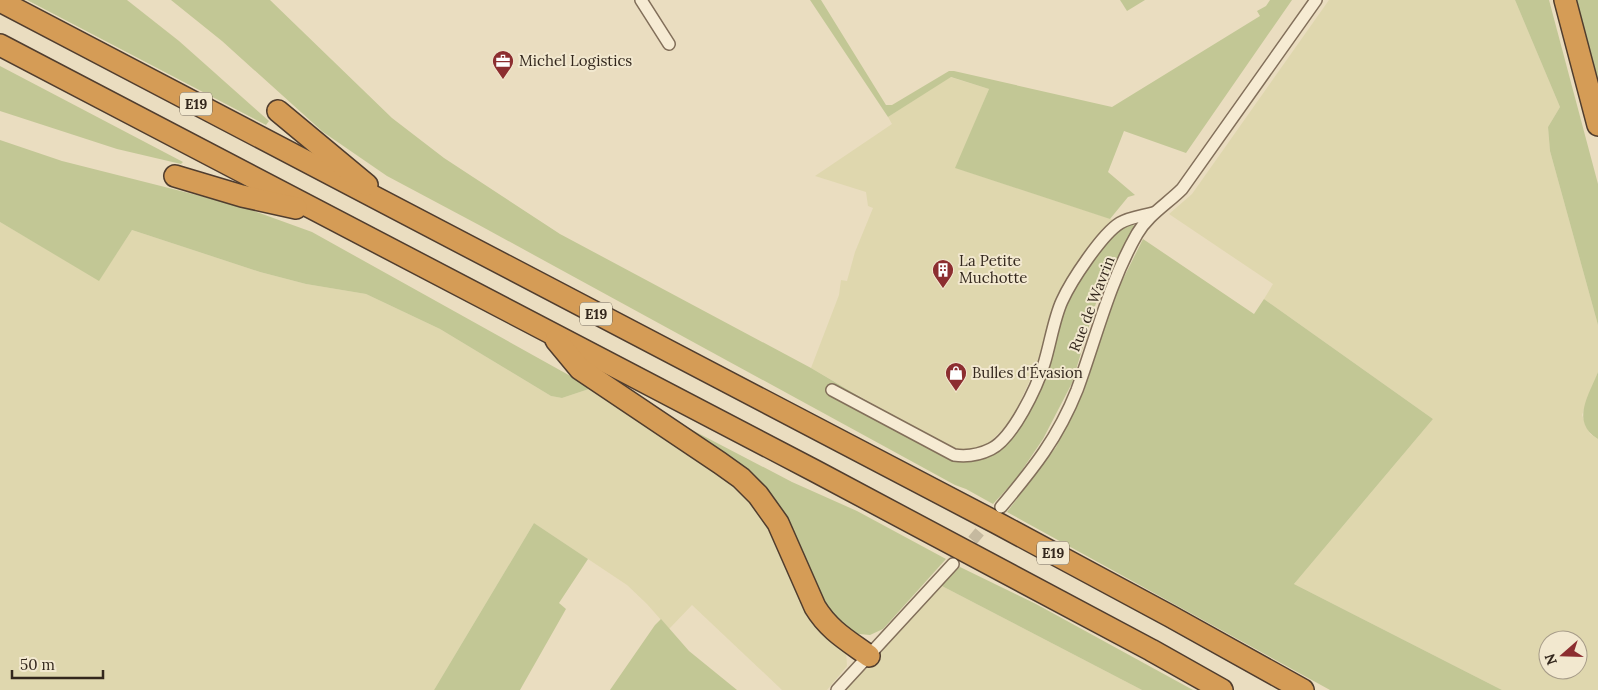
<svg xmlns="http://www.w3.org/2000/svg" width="1598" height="690" font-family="Lora,serif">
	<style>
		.farmland { fill: #dfd7ae; fill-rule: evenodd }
		.green { fill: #c2c795 }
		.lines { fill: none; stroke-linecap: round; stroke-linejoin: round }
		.minor-tunnel { stroke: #c5b99f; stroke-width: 11; stroke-dasharray: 11 5.5; stroke-linecap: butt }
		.minor-casing { stroke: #826f5a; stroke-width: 14 }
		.motorway-casing { stroke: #503d2e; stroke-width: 24 }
		.minor { stroke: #f6ebd3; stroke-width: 11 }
		.motorway { stroke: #d59c56; stroke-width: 21 }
		.labels { text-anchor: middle; stroke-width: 4; stroke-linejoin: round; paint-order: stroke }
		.shield { fill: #f2e8cf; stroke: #6c6152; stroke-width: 1 }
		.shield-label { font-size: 14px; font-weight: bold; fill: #33271d }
		.poi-label { font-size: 15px; fill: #33271d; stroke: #f2e8cf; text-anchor: start }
		.street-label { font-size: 15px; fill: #33271d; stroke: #f2e8cf }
	</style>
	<rect width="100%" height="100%" fill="#eaddc0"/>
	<!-- farmland -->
	<g class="farmland">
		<path d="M 1329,0 L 1515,0 L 1560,107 L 1548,127 L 1550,151 L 1598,325 L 1598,372 L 1582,415 L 1590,434 L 1598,439 L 1598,690 L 1502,690 L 1294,584 L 1433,419 L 1264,299 L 1273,284 L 1169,214 L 1192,194 ZM 1548,640 L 1578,640 L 1578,670 L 1548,670 Z"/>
		<path d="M 950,77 L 989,89 L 956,168 L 1114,220 L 1104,229 L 1089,246 L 1056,298 L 1038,363 L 1017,408 L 1006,426 L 987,445 L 977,450 L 956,452 L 811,368 L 839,295 L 841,280 L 847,281 L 855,252 L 873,208 L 868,206 L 866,192 L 815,176 L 892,124 L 888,117 Z"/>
		<path d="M 0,222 L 99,280 L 132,230 L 260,272 L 306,284 L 366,294 L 440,329 L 551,396 L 562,398 L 592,388 L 733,484 L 750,501 L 770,529 L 807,614 L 819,631 L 846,651 L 847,666 L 827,690 L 782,690 L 692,605 L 669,629 L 647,604 L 627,585 L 534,523 L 434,690 L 0,690 Z"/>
		<path d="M 940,585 L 1142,690 L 846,690 Z"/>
	</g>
	<!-- green -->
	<g class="green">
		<path d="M 27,0 L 127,0 L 179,41 L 269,121 L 266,125 Z"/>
		<path d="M 171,0 L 270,0 L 392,118 L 444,158 L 560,234 L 811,368 L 913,428 L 959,459 L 1014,433 C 1036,377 1077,246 1133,222 L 1134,228 L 1099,293 L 1072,383 L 1043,439 L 1016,479 L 993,504 L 966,489 L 955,485 L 479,225 L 387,176 L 323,132 L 222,41 Z"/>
		<path d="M 810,0 L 821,0 L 886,105 L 892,105 L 949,71 L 954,71 L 1112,107 L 1260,16 L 1257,11 L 1266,6 L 1270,0 L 1292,0 L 1186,153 L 1124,131 L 1108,172 L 1135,195 L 1128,197 L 1110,219 L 955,168 L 989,89 L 951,77 L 888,117 Z"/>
		<path d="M 1120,0 L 1145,0 L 1127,11 Z"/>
		<path d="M 1515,0 L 1549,0 L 1598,184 L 1598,325 L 1550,151 L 1548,127 L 1560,107 Z"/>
		<path d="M 1575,0 L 1598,0 L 1598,94 Z"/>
		<path d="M 0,66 L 183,162 L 181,164 L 117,149 L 0,111 Z"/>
		<path d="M 0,140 L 62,161 L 240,206 L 312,232 L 592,388 L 562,398 L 551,396 L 440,329 L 366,294 L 306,284 L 260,272 L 132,230 L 99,281 L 0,222 Z"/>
		<path d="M 1143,239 L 1254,314 L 1264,299 L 1433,419 L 1294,584 L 1502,690 L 1330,690 L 1007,512 L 1056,447 L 1084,391 L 1112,301 Z"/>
		<path d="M 1598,372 L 1598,439 C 1570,422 1589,395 1598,372 Z"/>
		<path d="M 650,408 L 792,482 L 857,511 L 946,559 L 883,629 L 870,635 L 848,633 L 831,623 L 786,531 Z"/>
		<path d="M 534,523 L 588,559 L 559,603 L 566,609 L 520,690 L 434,690 Z"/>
		<path d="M 960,567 L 1036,604 L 1193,690 L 1142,690 L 940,585 Z"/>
		<path d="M 661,619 L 689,651 L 737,690 L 610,690 L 655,625 Z"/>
	</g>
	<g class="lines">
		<!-- minor-tunnel -->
		<path class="minor-tunnel" d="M 962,553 L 992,517"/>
		<!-- minor casing -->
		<g class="minor-casing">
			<g id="minor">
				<path d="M 641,0 L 669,44"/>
				<path d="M 832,390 L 954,455 C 967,457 979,455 991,449 C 1013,438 1037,387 1044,364 C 1050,345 1054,318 1062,301 C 1071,281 1102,234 1120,223 C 1130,217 1142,216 1153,213"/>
				<path d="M 1001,507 C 1033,469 1058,438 1077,390 C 1096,338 1109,283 1137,234 C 1148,215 1167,204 1182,189 L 1316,0"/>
				<path d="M 837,690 L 953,564"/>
			</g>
		</g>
		<!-- motorway casing -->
		<g class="motorway-casing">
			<g id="motorway">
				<path d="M 1565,0 L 1598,125"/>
				<path d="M 0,1 L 997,523 L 1170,616 L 1303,690"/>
				<path d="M 0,45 L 815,471 L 1151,650 L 1222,690"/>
				<path d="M 278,111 L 367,185"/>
				<path d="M 175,176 L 242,196 L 296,208"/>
				<path d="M 556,340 L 580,369 L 720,463 L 741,478 L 758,495 L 778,523 L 815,607 C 829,630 847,640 869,656"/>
			</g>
		</g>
		<!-- minor -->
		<use href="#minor" class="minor"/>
		<!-- motorway -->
		<use href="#motorway" class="motorway"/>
	</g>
	<!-- icons -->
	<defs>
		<g id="office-pin" transform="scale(1.125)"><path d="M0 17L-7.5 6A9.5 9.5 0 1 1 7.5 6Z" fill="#8c2e30" stroke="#f2e8cf"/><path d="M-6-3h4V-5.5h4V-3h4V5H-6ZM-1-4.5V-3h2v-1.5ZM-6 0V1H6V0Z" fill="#fff"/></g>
		<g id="building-pin" transform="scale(1.125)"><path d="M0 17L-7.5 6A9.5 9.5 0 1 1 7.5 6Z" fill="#8c2e30" stroke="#f2e8cf"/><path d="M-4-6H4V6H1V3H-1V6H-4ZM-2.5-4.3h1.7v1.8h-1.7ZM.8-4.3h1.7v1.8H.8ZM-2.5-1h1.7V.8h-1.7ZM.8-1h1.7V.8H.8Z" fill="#fff"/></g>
		<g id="shop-pin" transform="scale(1.125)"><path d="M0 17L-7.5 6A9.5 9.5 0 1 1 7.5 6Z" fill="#8c2e30" stroke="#f2e8cf"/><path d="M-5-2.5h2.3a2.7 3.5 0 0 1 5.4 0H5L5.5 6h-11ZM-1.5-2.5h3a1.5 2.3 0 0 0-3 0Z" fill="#fff"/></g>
	</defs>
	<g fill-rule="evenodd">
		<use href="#office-pin" x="503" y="61"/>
		<use href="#building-pin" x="943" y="270"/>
		<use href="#shop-pin" x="956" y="373"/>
	</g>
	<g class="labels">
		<!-- shield labels -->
		<g class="shield">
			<rect x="180" y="92.5" width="32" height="23" rx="4"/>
			<rect x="580" y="302.5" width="32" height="23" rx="4"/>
			<rect x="1037" y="541.5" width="32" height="23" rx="4"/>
		</g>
		<g class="shield-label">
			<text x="196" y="109">E19</text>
			<text x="596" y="319">E19</text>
			<text x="1053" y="558">E19</text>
		</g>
		<!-- poi labels -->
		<g class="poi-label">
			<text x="519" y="66">Michel Logistics</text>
			<text x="959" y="266">La Petite<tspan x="959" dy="17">Muchotte</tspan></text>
			<text x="972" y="378">Bulles d'Évasion</text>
		</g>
		<!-- street labels -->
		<g class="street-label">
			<text transform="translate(1092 304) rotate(-69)" y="5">Rue de Wavrin</text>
		</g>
	</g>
	<!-- north arrow -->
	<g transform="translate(1563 655) rotate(250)"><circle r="24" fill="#f2e8cf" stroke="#a69b88"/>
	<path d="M0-4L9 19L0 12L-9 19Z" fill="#8c2e30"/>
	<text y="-8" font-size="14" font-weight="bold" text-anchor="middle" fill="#33271d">N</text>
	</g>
	<!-- scale -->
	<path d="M12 670v8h91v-8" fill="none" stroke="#33271d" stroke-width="2.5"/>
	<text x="20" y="670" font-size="15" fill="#33271d" stroke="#f2e8cf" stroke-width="4" paint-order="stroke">50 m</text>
</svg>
